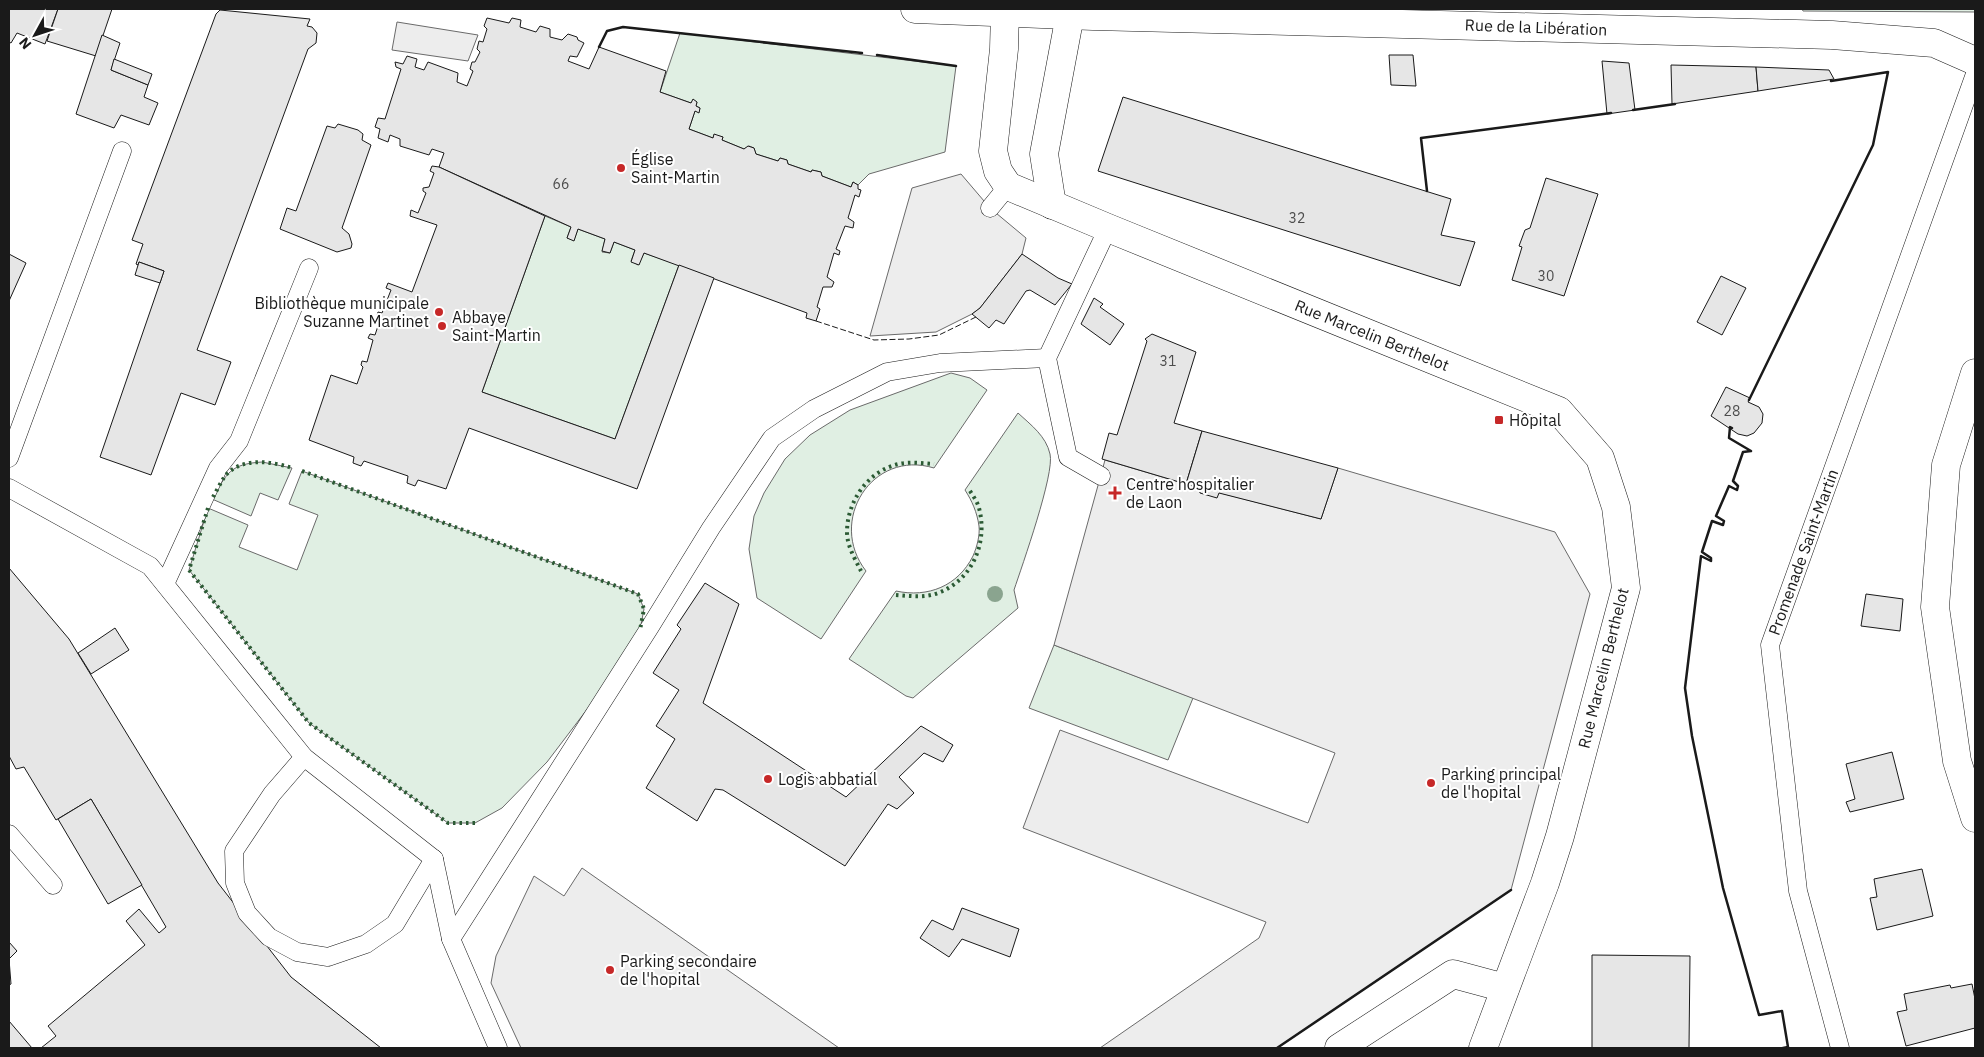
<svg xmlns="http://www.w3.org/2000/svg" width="1984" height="1057" font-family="'IBM Plex Sans',sans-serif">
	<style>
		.green { fill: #e0efe3; stroke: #6a6a6a }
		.parking { fill: #ededed; stroke: #6a6a6a }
		.building { fill: #e6e6e6; stroke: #1a1a1a }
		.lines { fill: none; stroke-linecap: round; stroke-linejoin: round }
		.lane-casing { stroke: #1a1a1a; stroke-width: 19 }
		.street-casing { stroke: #1a1a1a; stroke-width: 29 }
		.secondary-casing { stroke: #1a1a1a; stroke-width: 29 }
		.lane { stroke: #fff; stroke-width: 18 }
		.street { stroke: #fff; stroke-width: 28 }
		.secondary { stroke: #fff; stroke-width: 28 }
		.hedge { stroke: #2b5a34; stroke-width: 4; stroke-dasharray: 2.5 4; stroke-linecap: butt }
		.fence { stroke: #1a1a1a; stroke-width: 1; stroke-dasharray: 6 2.5; stroke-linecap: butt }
		.wall { stroke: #1a1a1a; stroke-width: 2.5 }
		.tree { fill: #8aa48f }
		.poi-dot { fill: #c62828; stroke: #fff; stroke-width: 2 }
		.labels { text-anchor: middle; stroke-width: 4; stroke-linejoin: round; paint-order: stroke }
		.number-label { font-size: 14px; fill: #4d4d4d }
		.street-label { font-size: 16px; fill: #1a1a1a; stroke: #fff }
		.poi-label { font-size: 16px; fill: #1a1a1a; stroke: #fff; text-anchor: start }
	</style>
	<rect width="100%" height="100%" fill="#fff"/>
	<!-- green -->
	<g class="green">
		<path d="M 1802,9 L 1975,9 L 1975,12 L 1803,11 Z"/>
		<path d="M 680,33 L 956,66 L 945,152 L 869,174 L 858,185 L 853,182 L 851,187 L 822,176 L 821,172 L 812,170 L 811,172 L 788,164 L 787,160 L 780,158 L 778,161 L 756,154 L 754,148 L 749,146 L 744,149 L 722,140 L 723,137 L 714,135 L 713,138 L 689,129 L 695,111 L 699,112 L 700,108 L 696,106 L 697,102 L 693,100 L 691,103 L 660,92 Z"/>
		<path d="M 545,216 L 571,227 L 567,238 L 574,240 L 578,229 L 605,239 L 602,252 L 610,253 L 614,242 L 635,250 L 631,261 L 638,265 L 644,253 L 679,265 L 615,439 L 482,392 Z"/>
		<path d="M 951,373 L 970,378 L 987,390 L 934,468 C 872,449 827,521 866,571 L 821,639 L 757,598 L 749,549 L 754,516 L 764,493 L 785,459 L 810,435 L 850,410 Z"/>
		<path d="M 1018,413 C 1031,425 1046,436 1050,454 C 1055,473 1022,566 1014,590 L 1018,608 L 913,698 L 906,696 L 849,659 L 896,591 C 928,598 958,586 973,556 C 977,547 980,535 979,526 C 977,512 972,501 965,490 Z"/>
		<path d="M 262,462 L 292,468 L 278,500 L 260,493 L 251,516 L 212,499 C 227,473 230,464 262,462 Z"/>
		<path d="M 302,471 L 638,594 L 644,609 L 640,630 L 598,695 L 547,762 L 502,808 L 475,823 L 448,823 L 309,723 L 189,570 L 208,508 L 248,525 L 239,547 L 297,570 L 318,515 L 289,504 Z"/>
		<path d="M 1054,645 L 1193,698 L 1168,760 L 1029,708 Z"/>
	</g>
	<!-- parking -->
	<g class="parking">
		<path d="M 397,22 L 478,35 L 468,61 L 392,50 Z"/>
		<path d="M 961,174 L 990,208 L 1026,238 L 1022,254 L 980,308 L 972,314 L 936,332 L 870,336 L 912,188 Z"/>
		<path d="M 1105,460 L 1186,484 L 1321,519 L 1338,468 L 1555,532 L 1590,594 L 1511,890 L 1277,1048 L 1100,1048 L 1259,938 L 1266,922 L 1023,828 L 1060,730 L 1308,823 L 1335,753 L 1054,645 Z"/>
		<path d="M 582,868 L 839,1048 L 521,1048 L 491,983 L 496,956 L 534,876 L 564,896 Z"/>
	</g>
	<!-- building -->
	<g class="building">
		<path d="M 9,9 L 58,9 L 45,44 L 17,33 L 11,43 L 9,42 Z"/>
		<path d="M 58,9 L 112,9 L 96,56 L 47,41 Z"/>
		<path d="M 220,10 L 310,19 L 307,26 L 312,27 L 317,33 L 316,43 L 308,49 L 197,350 L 231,362 L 215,405 L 181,393 L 151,475 L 100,457 L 164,271 L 139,262 L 138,265 L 136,264 L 143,244 L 132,240 L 216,14 Z"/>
		<path d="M 487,18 L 509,23 L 512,18 L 521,20 L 520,27 L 536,32 L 540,26 L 550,29 L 550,37 L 562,40 L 568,34 L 577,37 L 578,40 L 584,43 L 577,57 L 570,56 L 568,61 L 589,69 L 599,47 L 666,71 L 660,92 L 691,103 L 693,99 L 697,102 L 696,106 L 700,108 L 699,113 L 695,111 L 689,129 L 713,138 L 714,134 L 723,137 L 722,140 L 744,149 L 748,146 L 754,148 L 756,154 L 778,161 L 780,158 L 787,160 L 788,164 L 811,172 L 812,170 L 821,172 L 822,176 L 851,187 L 853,182 L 858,185 L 858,189 L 861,190 L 859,197 L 855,195 L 848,218 L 854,222 L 853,228 L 845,226 L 836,249 L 840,251 L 839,255 L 834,253 L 827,277 L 834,282 L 832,287 L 823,287 L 817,307 L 820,309 L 816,321 L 806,318 L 807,313 L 644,253 L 639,265 L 631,262 L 635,250 L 614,242 L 610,253 L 602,251 L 605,239 L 578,229 L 574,241 L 567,238 L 571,227 L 439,167 L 444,153 L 432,149 L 429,155 L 400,146 L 400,139 L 390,135 L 388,142 L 378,138 L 380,129 L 375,127 L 378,118 L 385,119 L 401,69 L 396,67 L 395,62 L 403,64 L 407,56 L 417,59 L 415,67 L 424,70 L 428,62 L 458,73 L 457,82 L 467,86 L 473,71 L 470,69 L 472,62 L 475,62 L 480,52 L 477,49 L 479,41 L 483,42 L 487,29 L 484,26 Z"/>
		<path d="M 102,35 L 120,43 L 111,70 L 148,85 L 144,97 L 158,103 L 149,125 L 121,115 L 114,128 L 76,114 Z"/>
		<path d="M 1389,55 L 1413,55 L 1416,86 L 1391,85 Z"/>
		<path d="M 114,59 L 152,74 L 148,85 L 111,70 Z"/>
		<path d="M 1602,61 L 1629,63 L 1635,110 L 1607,114 Z"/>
		<path d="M 1671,65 L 1756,67 L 1758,91 L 1672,104 Z"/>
		<path d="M 1756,67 L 1829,70 L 1834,79 L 1758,91 Z"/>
		<path d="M 1123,97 L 1451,199 L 1441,235 L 1475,242 L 1460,286 L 1098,171 Z"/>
		<path d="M 338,124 L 358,130 L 363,134 L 362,140 L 371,145 L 342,228 L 349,234 L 352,244 L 351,248 L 337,252 L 280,229 L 287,208 L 296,211 L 327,126 L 335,128 Z"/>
		<path d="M 432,166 L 439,167 L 545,216 L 482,392 L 615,439 L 679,265 L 714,278 L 637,489 L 469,428 L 446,489 L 418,480 L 415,486 L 407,483 L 408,476 L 364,461 L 361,466 L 353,463 L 354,457 L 309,440 L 331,375 L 357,384 L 363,367 L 361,365 L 362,361 L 367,362 L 373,340 L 368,338 L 370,334 L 375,335 L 381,317 L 377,315 L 378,312 L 382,313 L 391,290 L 386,288 L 388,283 L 412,292 L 437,225 L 410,216 L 411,210 L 418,213 L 426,193 L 423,191 L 423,188 L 429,187 L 434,173 L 430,171 Z"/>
		<path d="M 1546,178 L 1598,194 L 1564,296 L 1512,280 L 1522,247 L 1519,246 L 1525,230 L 1530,228 Z"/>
		<path d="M 9,254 L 26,263 L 9,301 Z"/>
		<path d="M 1022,254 L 1058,278 L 1072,284 L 1055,305 L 1030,290 L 1026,291 L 1004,324 L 996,320 L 989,328 L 972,314 L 980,308 Z"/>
		<path d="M 139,262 L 164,271 L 160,283 L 135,275 Z"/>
		<path d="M 1721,276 L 1746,288 L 1722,335 L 1697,322 Z"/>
		<path d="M 1094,298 L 1103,304 L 1100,307 L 1124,324 L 1110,345 L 1081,324 Z"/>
		<path d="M 1152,334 L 1196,352 L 1174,423 L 1202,431 L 1186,484 L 1102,459 L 1109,433 L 1117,435 L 1147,341 L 1145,339 Z"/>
		<path d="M 1726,387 L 1750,398 L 1748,402 L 1759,407 L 1763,414 L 1762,423 L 1754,433 L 1747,436 L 1738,434 L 1711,416 Z"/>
		<path d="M 1202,431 L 1338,468 L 1321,519 L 1219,493 L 1217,498 L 1200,493 L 1199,488 L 1186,484 Z"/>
		<path d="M 9,568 L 69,639 L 218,883 L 291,977 L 381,1048 L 41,1048 L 56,1036 L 48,1026 L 145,945 L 126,921 L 139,909 L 159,933 L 166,927 L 91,799 L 56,820 L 24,767 L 16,769 L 9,756 Z"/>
		<path d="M 705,583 L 739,604 L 703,703 L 846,797 L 921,726 L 953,745 L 943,762 L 924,753 L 899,777 L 914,793 L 897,809 L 888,804 L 845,866 L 723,790 L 715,789 L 697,821 L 646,788 L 675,739 L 656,726 L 679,690 L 653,673 L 681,629 L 677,625 Z"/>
		<path d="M 1866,594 L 1903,599 L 1900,631 L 1861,626 Z"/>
		<path d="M 115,628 L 129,650 L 91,674 L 78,653 Z"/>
		<path d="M 1892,752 L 1904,799 L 1850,812 L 1846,802 L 1855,799 L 1846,764 Z"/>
		<path d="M 91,799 L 142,885 L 108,904 L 58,819 Z"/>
		<path d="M 1922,869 L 1933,916 L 1877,930 L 1870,898 L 1877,897 L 1874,879 Z"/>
		<path d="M 962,908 L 1019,929 L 1010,957 L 962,939 L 949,957 L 920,938 L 932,920 L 953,930 Z"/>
		<path d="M 9,942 L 17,951 L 9,959 L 11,984 L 9,985 Z"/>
		<path d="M 1592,955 L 1690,956 L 1689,1048 L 1592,1048 Z"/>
		<path d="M 1972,984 L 1975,999 L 1975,1028 L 1906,1046 L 1897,1012 L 1907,1010 L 1904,994 L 1950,985 L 1951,988 Z"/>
		<path d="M 9,1021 L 32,1048 L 9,1048 Z"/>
	</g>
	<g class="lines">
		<!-- lane casing -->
		<g class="lane-casing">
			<g id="lane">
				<path d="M 990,208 L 1008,186"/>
				<path d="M 9,458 L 122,151"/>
				<path d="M 1101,476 L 1068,457 L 1047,358 L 1108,228"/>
				<path d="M 9,488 L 150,566 L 304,757 L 434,859 L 451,939 L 498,1048"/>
				<path d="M 165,584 L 218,468 L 239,441 L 309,268"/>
				<path d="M 304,757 L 272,794 L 234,851 L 235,883 L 247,913 L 269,937 L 297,952 L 328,957 L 366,944 L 395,924 L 434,859"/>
				<path d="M 9,834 L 53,885"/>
				<path d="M 451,939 L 650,627 L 711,528 L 772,438 L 814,409 L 887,372 L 940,363 L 1047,358"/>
				<path d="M 1840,1048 L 1798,891 L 1770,645 L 1975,74"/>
			</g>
		</g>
		<!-- street casing -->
		<g class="street-casing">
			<path id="street" d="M 1339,1048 L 1453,974 L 1505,988"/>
		</g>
		<!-- secondary casing -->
		<g class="secondary-casing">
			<g id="secondary">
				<path d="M 915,9 L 1093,16 L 1832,35 L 1934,43 L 1975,61"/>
				<path d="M 1005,11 L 1004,49 L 993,151 L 998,171 L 1008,186 L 1108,228 L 1559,411 L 1600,458 L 1616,507 L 1626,588 L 1560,836 L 1545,883 L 1483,1048"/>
				<path d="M 1052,205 L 1044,154 L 1070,15"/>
				<path d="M 1975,373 L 1946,465 L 1935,607 L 1957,761 L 1975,818"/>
			</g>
		</g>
		<!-- lane -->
		<use href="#lane" class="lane"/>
		<!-- street -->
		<use href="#street" class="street"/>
		<!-- secondary -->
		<use href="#secondary" class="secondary"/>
		<!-- hedge -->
		<g class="hedge">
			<path d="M 302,471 L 638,594 L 644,609 L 640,630"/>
			<path d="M 213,497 C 217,490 221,482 225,476 C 241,457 271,461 292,468"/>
			<path d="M 208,508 L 189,570 L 309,723 L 448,823 L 475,823"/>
			<path d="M 861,571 C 855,559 847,546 847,532 C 847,504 865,475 892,466 C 905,461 920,463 934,464"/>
			<path d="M 896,595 C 910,596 925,598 938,593 C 973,580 988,542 979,508 C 977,501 972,494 968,488"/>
		</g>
		<!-- fence -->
		<path class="fence" d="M 816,321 L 874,340 L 909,339 L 939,335 L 976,317"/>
		<!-- wall -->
		<g class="wall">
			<path d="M 599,47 L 607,31 L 623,27 L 862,53"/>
			<path d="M 877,55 L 956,66"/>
			<path d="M 1633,110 L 1675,104"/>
			<path d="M 1427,191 L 1421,138 L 1611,113"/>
			<path d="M 1749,400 L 1873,145 L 1888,72 L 1831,81"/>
			<path d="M 1732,428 L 1730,427 L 1729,438 L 1751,451 L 1743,452 L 1733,481 L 1738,486 L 1737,490 L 1729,486 L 1716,516 L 1724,521 L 1723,525 L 1712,521 L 1702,552 L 1711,558 L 1711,561 L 1701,556 L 1685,688 L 1692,736 L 1723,888 L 1759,1015 L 1782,1011 L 1788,1047 L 1783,1048"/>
			<path d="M 1277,1048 L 1511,890"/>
		</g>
	</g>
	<!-- trees -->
	<circle class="tree" cx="995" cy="594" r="8"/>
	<!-- markers -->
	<g class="poi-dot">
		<circle cx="621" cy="168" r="5"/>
		<circle cx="439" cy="312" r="5"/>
		<circle cx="442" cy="326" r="5"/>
		<rect x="1494" y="415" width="10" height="10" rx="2.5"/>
		<path d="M1112.5 485.5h5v5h5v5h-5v5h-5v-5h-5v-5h5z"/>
		<circle cx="768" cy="779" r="5"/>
		<circle cx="1431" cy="783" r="5"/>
		<circle cx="610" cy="970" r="5"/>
	</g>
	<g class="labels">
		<!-- number labels -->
		<g class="number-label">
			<text x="561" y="189">66</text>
			<text x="1297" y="223">32</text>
			<text x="1546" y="281">30</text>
			<text x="1168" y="366">31</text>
			<text x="1732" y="416">28</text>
		</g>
		<!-- street labels -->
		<g class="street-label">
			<text transform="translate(1536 27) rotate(2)" y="6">Rue de la Libération</text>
			<text transform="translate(1372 335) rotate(22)" y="6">Rue Marcelin Berthelot</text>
			<text transform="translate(1803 552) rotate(-70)" y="6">Promenade Saint-Martin</text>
			<text transform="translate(1603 668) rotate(-76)" y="6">Rue Marcelin Berthelot</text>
		</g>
		<!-- poi labels -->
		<g class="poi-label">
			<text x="631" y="165">Église<tspan x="631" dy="18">Saint-Martin</tspan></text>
			<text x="429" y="309" text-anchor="end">Bibliothèque municipale<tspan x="429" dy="18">Suzanne Martinet</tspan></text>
			<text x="452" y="323">Abbaye<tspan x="452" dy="18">Saint-Martin</tspan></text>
			<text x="1509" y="426">Hôpital</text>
			<text x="1126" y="490">Centre hospitalier<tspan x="1126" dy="18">de Laon</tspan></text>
			<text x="1441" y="780">Parking principal<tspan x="1441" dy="18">de l'hopital</tspan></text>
			<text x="778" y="785">Logis abbatial</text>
			<text x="620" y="967">Parking secondaire<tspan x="620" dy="18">de l'hopital</tspan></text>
		</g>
	</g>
	<!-- border -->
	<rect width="1984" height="1057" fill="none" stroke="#1a1a1a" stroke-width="20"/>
	<!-- north arrow -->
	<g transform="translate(35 35) rotate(230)" stroke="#ffffff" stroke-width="4" paint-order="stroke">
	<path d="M0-4L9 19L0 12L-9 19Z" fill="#1a1a1a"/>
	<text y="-8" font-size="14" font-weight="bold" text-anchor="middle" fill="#1a1a1a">N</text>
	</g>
</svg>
